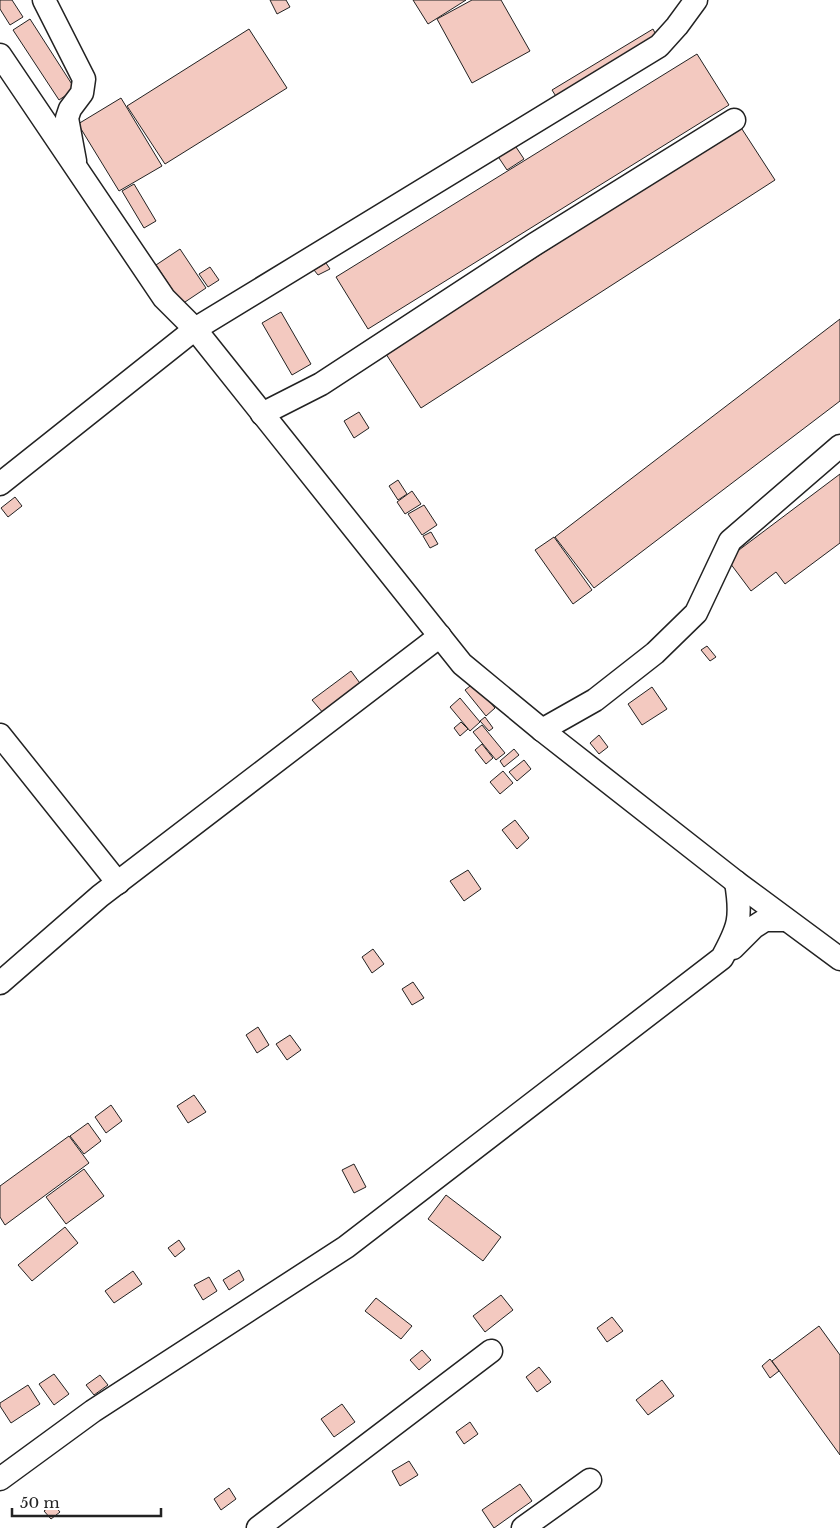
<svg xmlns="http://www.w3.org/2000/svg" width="840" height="1528" font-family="'Libre Baskerville',serif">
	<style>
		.building { fill: #f3c9c0; stroke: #222 }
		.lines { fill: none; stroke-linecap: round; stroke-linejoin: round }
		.minor-casing { stroke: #222; stroke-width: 25 }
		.minor { stroke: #fff; stroke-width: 22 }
	</style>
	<rect width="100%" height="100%" fill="#fff"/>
	<!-- building -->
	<g class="building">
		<path d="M 0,0 L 12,0 L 23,17 L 10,25 L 0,9 Z"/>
		<path d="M 270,0 L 286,0 L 290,7 L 277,14 Z"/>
		<path d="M 413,0 L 466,0 L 428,24 Z"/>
		<path d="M 472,0 L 501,0 L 530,51 L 472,83 L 437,19 Z"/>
		<path d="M 30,19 L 75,89 L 59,100 L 13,30 Z"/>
		<path d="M 249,29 L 287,88 L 165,164 L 127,106 Z"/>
		<path d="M 653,29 L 657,37 L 557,98 L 552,90 Z"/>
		<path d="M 697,54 L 729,105 L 368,329 L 336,277 Z"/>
		<path d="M 121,98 L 162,166 L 119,191 L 78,124 Z"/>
		<path d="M 740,126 L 775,180 L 421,408 L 386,354 Z"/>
		<path d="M 514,144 L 524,159 L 507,170 L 497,155 Z"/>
		<path d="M 134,184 L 156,221 L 144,228 L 122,191 Z"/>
		<path d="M 180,249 L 206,288 L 182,304 L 156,265 Z"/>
		<path d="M 326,263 L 330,269 L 318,275 L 314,270 Z"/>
		<path d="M 210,267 L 219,280 L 208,287 L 199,274 Z"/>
		<path d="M 281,312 L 311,364 L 292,375 L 262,323 Z"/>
		<path d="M 840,319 L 840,401 L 594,588 L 555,537 Z"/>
		<path d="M 359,412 L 369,428 L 354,438 L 344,421 Z"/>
		<path d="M 840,474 L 840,543 L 785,584 L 776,572 L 751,591 L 727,559 Z"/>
		<path d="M 398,480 L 407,494 L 398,500 L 389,486 Z"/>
		<path d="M 412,491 L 421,504 L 405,514 L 397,502 Z"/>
		<path d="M 15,497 L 22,506 L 8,517 L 1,508 Z"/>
		<path d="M 424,505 L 437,525 L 422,535 L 408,514 Z"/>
		<path d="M 431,532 L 438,544 L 430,548 L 423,536 Z"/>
		<path d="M 554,537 L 592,590 L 573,604 L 535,550 Z"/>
		<path d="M 707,646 L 716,657 L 710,661 L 701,650 Z"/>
		<path d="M 351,671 L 362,686 L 324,714 L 312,700 Z"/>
		<path d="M 474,683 L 495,708 L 486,716 L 465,690 Z"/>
		<path d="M 652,687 L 667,709 L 642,725 L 628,704 Z"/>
		<path d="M 460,698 L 480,722 L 470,731 L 450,707 Z"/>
		<path d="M 485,717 L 493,728 L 489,731 L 480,721 Z"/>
		<path d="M 461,722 L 468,729 L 460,736 L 454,728 Z"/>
		<path d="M 482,725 L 505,753 L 496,760 L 473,732 Z"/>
		<path d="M 599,735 L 608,747 L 599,754 L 590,743 Z"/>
		<path d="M 482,744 L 493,758 L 486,764 L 475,750 Z"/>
		<path d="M 514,749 L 519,755 L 504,767 L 500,761 Z"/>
		<path d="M 524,760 L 531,769 L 517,781 L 509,772 Z"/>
		<path d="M 503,771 L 513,783 L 500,794 L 490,782 Z"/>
		<path d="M 515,820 L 529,838 L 517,849 L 502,830 Z"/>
		<path d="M 468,870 L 481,889 L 464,901 L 450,881 Z"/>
		<path d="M 373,949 L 384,964 L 372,973 L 362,957 Z"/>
		<path d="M 413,982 L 424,998 L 412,1005 L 402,989 Z"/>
		<path d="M 258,1027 L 269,1045 L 257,1053 L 246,1035 Z"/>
		<path d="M 290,1035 L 301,1050 L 287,1060 L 276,1044 Z"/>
		<path d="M 194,1095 L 206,1112 L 188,1123 L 177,1106 Z"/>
		<path d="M 111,1105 L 122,1121 L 106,1133 L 95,1117 Z"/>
		<path d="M 88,1123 L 101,1141 L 84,1154 L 70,1136 Z"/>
		<path d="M 69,1136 L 89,1163 L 5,1225 L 0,1217 L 0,1186 Z"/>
		<path d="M 354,1164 L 366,1187 L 354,1193 L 342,1170 Z"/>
		<path d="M 84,1169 L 104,1196 L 66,1224 L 46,1197 Z"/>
		<path d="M 446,1195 L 501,1237 L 483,1261 L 428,1219 Z"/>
		<path d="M 65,1227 L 78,1243 L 32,1281 L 18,1265 Z"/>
		<path d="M 179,1240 L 185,1249 L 175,1257 L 168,1248 Z"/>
		<path d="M 239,1270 L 244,1280 L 229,1290 L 223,1280 Z"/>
		<path d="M 133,1271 L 142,1284 L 114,1303 L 105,1291 Z"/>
		<path d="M 209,1277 L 217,1291 L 203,1300 L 194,1285 Z"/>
		<path d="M 501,1295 L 513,1310 L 485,1332 L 473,1316 Z"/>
		<path d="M 376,1298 L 412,1326 L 401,1339 L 365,1311 Z"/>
		<path d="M 612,1317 L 623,1331 L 607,1342 L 597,1328 Z"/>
		<path d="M 819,1326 L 840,1355 L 840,1455 L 772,1361 Z"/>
		<path d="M 422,1350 L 431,1360 L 419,1370 L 410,1360 Z"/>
		<path d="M 770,1359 L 779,1371 L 770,1378 L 762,1366 Z"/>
		<path d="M 539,1367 L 551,1382 L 537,1392 L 526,1377 Z"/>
		<path d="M 54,1374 L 69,1394 L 54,1405 L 39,1384 Z"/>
		<path d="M 100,1375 L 108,1385 L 94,1395 L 86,1385 Z"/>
		<path d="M 662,1380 L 674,1396 L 648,1415 L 636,1400 Z"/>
		<path d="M 28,1385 L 40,1404 L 11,1423 L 0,1406 L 0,1403 Z"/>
		<path d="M 342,1404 L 355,1422 L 334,1437 L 321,1419 Z"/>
		<path d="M 470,1422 L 478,1434 L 464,1444 L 456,1432 Z"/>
		<path d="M 409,1461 L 418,1475 L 400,1486 L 392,1471 Z"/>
		<path d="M 520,1484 L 532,1501 L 494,1528 L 482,1510 Z"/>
		<path d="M 229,1488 L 236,1499 L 221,1510 L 214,1499 Z"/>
		<path d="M 53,1504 L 60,1512 L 51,1519 L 44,1511 Z"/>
	</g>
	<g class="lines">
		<!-- minor casing -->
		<g class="minor-casing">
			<g id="minor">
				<path d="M 44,0 L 84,79 L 82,93 L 70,109 L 67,118 L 75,161"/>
				<path d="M 0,55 L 164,298 L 195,329 L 659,46 L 677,26 L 696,0"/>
				<path d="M 262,414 L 321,384 L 535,244 L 734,120"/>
				<path d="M 0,484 L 195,329 L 462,664 L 542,730 L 736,882 L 840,959"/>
				<path d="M 542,730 L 595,700 L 655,653 L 696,613 L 730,541 L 840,446"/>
				<path d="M 0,735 L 118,883"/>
				<path d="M 733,948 L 754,927 L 765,920 L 786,920"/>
				<path d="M 0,983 L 100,896 L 440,636"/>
				<path d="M 0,1479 L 93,1411 L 346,1247 L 722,958 C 739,927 742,918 736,882"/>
				<path d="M 258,1528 L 491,1351"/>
				<path d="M 523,1528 L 590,1480"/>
			</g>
		</g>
		<!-- minor -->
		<use href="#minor" class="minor"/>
	</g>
	<!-- scale -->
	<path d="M12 1508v8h149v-8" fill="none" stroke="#222222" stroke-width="2.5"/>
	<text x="20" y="1508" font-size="15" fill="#222222" stroke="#ffffff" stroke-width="4" paint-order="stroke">50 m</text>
</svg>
